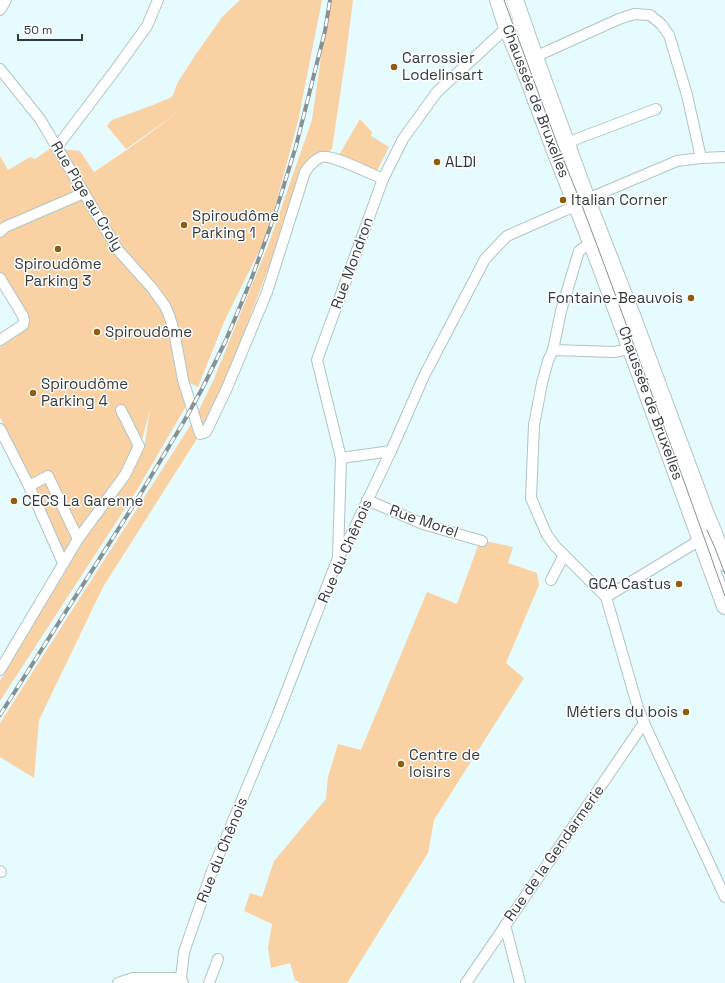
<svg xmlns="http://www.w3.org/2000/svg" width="725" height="983" font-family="'Space Grotesk',sans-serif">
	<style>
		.green { fill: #fad1a2 }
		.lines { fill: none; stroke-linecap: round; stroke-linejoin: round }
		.minor-casing { stroke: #b0c4c6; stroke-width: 12 }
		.primary-casing { stroke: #b0c4c6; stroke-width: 18 }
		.minor { stroke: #fff; stroke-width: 10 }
		.primary { stroke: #fff; stroke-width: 16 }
		.tram { stroke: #849294; stroke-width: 1 }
		.rail-casing { stroke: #849294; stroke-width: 4 }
		.rail { stroke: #fff; stroke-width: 2.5; stroke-dasharray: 8; stroke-linecap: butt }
		.poi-dot { fill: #905c0d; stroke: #fff; stroke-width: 1.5 }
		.labels { text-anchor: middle; stroke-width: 3; stroke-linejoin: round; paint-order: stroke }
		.poi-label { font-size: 15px; fill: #323a3b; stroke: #fff; text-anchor: start }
		.street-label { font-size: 15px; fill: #323a3b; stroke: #fff }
	</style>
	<rect width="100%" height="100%" fill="#e6fbfe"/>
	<!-- green -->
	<g class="green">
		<path d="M 240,0 L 322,0 L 298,121 L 268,233 L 224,322 L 198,387 L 188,382 L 192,396 L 137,490 L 0,701 L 0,681 L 83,542 L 144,448 L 150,410 L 140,447 L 63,563 L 36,503 L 0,417 L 0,347 L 9,341 L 28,323 L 0,274 L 0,156 L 8,170 L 30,157 L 35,159 L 51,148 L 80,151 L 94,172 L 131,147 L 185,107 L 126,149 L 107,126 L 112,120 L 153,105 L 172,97 L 178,82 L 196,54 L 223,16 Z"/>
		<path d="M 329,0 L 353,0 L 346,55 L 332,149 L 305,172 L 206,432 L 200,434 L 103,587 L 39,720 L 34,778 L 0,757 L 0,723 L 195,418 L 214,379 L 269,243 L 312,120 Z"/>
		<path d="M 360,119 L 372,132 L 371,136 L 389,147 L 376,173 L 339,155 Z"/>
		<path d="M 480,540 L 513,547 L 508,563 L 537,573 L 539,585 L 506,663 L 524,678 L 434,820 L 428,853 L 347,983 L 301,983 L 295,980 L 290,963 L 271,968 L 268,948 L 272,924 L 244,911 L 250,893 L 262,897 L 274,861 L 326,799 L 328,777 L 338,744 L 361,750 L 427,592 L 457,604 Z"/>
	</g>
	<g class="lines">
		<!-- minor casing -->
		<g class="minor-casing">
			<g id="minor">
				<path d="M 0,10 L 6,0"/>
				<path d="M 535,58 L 539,55 L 619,19 L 634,14 L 650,15 L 661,24 L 669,35 L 687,95 L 701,158"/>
				<path d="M 0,69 L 40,119 L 118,250 L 152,288 L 165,306 L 169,315 L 174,331 L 183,380 L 200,434 L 206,432 L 227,388 L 267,292 L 305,172 C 309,166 314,160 321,157 C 333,154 370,174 383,179"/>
				<path d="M 561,145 L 656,109"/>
				<path d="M 57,147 L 116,69 L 147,26 L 158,0"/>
				<path d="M 0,232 L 5,227 L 84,193"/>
				<path d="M 595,240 L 579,251 L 561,311 L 553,350 L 548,361 L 542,383 L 534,425 L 531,498 L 547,535 L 555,546 L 606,597 L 638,708 L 644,723 L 725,897"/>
				<path d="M 0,278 L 23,316 L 24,321 L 23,325 L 0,340"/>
				<path d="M 553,350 L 614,352 L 630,349"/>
				<path d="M 0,429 L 29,486 L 63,563"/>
				<path d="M 341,458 L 391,451"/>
				<path d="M 29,486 L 48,476 L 78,539"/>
				<path d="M 367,500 L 423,524 L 482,541"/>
				<path d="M 338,556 L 341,458 L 317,360 L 383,179 L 403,139 L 437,92 L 502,32 L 507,28 L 523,23"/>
				<path d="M 551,580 L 564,555"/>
				<path d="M 606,597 L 705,537"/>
				<path d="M 0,670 L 78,539 L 125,475 L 139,446 L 121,410"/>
				<path d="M 0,871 L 1,872"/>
				<path d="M 505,925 L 520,983"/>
				<path d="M 118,983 L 133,978 L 181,978"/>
				<path d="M 183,983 L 181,978 L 184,952 L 212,871 L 277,716 L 338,558 L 352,533 L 391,451 L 424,376 L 485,259 L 507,236 L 566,210 L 576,206 L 583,201 L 592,197 L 677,161 L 701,158 L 725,157"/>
				<path d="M 209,983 L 218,959"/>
				<path d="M 466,983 L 644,723"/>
			</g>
		</g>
		<!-- primary casing -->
		<g class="primary-casing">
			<g id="primary">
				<path d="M 498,0 L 507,28 L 527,76 L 555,151 L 600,265 L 725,606"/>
				<path d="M 515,0 L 537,63 L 592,213 L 633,318 L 707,517 C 714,532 719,547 725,563"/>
			</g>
		</g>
		<!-- minor -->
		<use href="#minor" class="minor"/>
		<!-- primary -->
		<use href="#primary" class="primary"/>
		<!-- tram -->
		<g class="tram">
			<path d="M 504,0 L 558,146 L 581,203 L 604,264 L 685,484 L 725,596"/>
			<path d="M 707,530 L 715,548 L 725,574"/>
		</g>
		<!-- rail casing -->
		<g class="rail-casing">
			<path id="rail" d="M 0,715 L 135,503 L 183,423 L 202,389 L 226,340 L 251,280 L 275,214 L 296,146 L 325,31 L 330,0"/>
		</g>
		<!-- rail -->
		<use href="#rail" class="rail"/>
	</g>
	<!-- markers -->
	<g class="poi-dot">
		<circle cx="394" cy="67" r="4"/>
		<circle cx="437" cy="162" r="4"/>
		<circle cx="563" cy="200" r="4"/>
		<circle cx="184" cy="225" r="4"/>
		<circle cx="58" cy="249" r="4"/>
		<circle cx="691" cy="298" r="4"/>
		<circle cx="97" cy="332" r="4"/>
		<circle cx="33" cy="393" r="4"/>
		<circle cx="14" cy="501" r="4"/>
		<circle cx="679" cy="584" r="4"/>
		<circle cx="686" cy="712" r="4"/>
		<circle cx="401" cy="764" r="4"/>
	</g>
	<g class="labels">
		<!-- poi labels -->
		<g class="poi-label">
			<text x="402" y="63">Carrossier<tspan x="402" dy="17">Lodelinsart</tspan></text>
			<text x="445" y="167">ALDI</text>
			<text x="571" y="205">Italian Corner</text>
			<text x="192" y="221">Spiroudôme<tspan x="192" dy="17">Parking 1</tspan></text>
			<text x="58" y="269" text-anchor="middle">Spiroudôme<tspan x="58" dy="17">Parking 3</tspan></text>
			<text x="683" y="303" text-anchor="end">Fontaine-Beauvois</text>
			<text x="105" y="337">Spiroudôme</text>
			<text x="41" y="389">Spiroudôme<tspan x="41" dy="17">Parking 4</tspan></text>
			<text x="22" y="506">CECS La Garenne</text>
			<text x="671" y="589" text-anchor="end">GCA Castus</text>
			<text x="678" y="717" text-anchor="end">Métiers du bois</text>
			<text x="409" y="760">Centre de<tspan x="409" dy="17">loisirs</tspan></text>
		</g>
		<!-- street labels -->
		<g class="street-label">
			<text transform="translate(536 101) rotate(69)" y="5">Chaussée de Bruxelles</text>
			<text transform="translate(87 196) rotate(59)" y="5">Rue Pige au Croly</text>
			<text transform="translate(352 263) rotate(-70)" y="5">Rue Mondron</text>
			<text transform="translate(651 403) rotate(70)" y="5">Chaussée de Bruxelles</text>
			<text transform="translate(424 521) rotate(19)" y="5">Rue Morel</text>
			<text transform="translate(345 551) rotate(-66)" y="5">Rue du Chênois</text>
			<text transform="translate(222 850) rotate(-68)" y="5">Rue du Chênois</text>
			<text transform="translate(554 853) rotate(-55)" y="5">Rue de la Gendarmerie</text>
		</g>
	</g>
	<!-- scale -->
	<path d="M18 34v6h64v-6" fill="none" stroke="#323a3b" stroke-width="2"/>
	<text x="24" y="34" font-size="12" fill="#323a3b" stroke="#ffffff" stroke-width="3" paint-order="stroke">50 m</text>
</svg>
